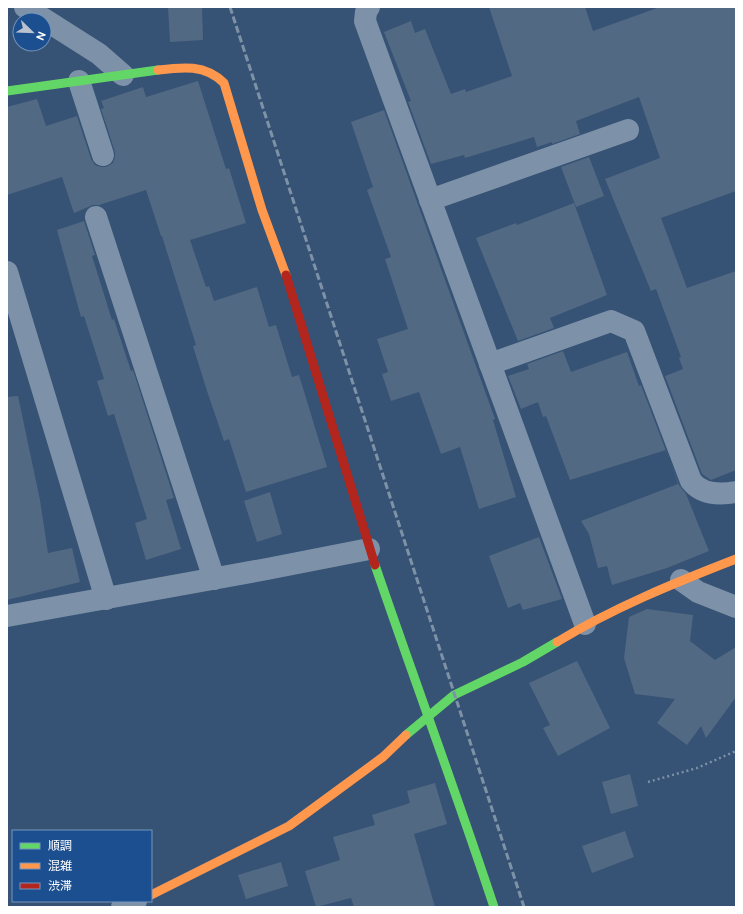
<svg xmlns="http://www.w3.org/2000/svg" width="743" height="914" font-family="'DM Sans','Noto Sans JP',sans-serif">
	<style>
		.building { fill: #526984 }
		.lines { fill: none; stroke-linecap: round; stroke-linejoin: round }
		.path { stroke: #7d92a8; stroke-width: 2.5; stroke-dasharray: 2 3; stroke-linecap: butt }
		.street { stroke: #7d92a8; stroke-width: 22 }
		.fast { stroke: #63d668; stroke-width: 9 }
		.slow { stroke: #ff974d; stroke-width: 9 }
		.jam { stroke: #b3261e; stroke-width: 9 }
		.rail { stroke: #7e92a7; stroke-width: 3; stroke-dasharray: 7 3; stroke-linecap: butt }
	</style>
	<rect width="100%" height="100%" fill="#365274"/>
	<!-- building -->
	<g class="building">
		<path d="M 168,7 L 202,7 L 203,40 L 170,42 Z"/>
		<path d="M 489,7 L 585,7 L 593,31 L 660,7 L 736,7 L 736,191 L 661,218 L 687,288 L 736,271 L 736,470 L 711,480 L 702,474 L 665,376 L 683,369 L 679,358 L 681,357 L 656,289 L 651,291 L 605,179 L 660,158 L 639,97 L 576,121 L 580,134 L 552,144 L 552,142 L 537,147 L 534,137 L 465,158 L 464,155 L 431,164 L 408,102 L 411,101 L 384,32 L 411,21 L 415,33 L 425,29 L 451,94 L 465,89 L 466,92 L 512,76 Z"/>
		<path d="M 198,81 L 226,169 L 229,168 L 246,223 L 190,240 L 206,287 L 209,286 L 214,301 L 257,287 L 269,327 L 276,325 L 292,377 L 299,375 L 327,467 L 246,492 L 229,439 L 224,441 L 207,391 L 193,346 L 196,345 L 162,236 L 161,236 L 146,190 L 99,205 L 93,205 L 74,213 L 62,177 L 7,195 L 7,107 L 37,99 L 46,126 L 77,116 L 91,159 L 95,165 L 101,167 L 106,167 L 113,163 L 115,157 L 115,152 L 101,109 L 104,108 L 101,101 L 143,87 L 146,97 Z"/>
		<path d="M 384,110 L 495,419 L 493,420 L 516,497 L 479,509 L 460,447 L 441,454 L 419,392 L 391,401 L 382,374 L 388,372 L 377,339 L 408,329 L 385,259 L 391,257 L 367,190 L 373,187 L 351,122 Z"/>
		<path d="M 589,157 L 604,196 L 576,207 L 561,167 Z"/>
		<path d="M 574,203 L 607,295 L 550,318 L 554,328 L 518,341 L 476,238 L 516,223 L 517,225 Z"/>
		<path d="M 84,221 L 95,255 L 92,256 L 112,320 L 114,319 L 131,371 L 133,370 L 174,498 L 166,500 L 181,549 L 146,560 L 135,523 L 147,519 L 114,414 L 108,416 L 97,381 L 104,379 L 84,316 L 81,317 L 57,230 Z"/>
		<path d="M 563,351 L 571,372 L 627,352 L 639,386 L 641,385 L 679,485 L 686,494 L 709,551 L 667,568 L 612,585 L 607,566 L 598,568 L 589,534 L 581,521 L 678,484 L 666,450 L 570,480 L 546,416 L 543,417 L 538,402 L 521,409 L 508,376 L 529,369 L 527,364 Z"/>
		<path d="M 18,396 L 40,500 L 48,553 L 72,548 L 80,582 L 7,600 L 7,397 Z"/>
		<path d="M 270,492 L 282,534 L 257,542 L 244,501 Z"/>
		<path d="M 539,537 L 562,599 L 523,610 L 520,603 L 508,608 L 489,556 Z"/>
		<path d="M 647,609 L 693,615 L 690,641 L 715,660 L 736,647 L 736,697 L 706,738 L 701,726 L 687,745 L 657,723 L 675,699 L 635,694 L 624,658 L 629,617 Z"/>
		<path d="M 577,661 L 610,728 L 558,756 L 543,728 L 550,725 L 529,683 Z"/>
		<path d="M 630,774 L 638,806 L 611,814 L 602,782 Z"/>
		<path d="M 435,783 L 447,824 L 414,834 L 435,907 L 354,907 L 351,898 L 316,907 L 305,871 L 340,860 L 333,837 L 375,825 L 372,815 L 410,803 L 407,791 Z"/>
		<path d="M 625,831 L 634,857 L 592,873 L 582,846 Z"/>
		<path d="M 281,862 L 288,886 L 246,899 L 238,875 Z"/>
	</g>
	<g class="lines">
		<!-- path -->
		<path class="path" d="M 648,782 L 697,768 L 736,751"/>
		<!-- street -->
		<g class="street">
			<path d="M 25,7 L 99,54 L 123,75"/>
			<path d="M 369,7 L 366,12 L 365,21 L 585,624"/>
			<path d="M 79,81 L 103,155"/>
			<path d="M 430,200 L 628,130"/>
			<path d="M 96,217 L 214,579"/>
			<path d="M 7,272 L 106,599"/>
			<path d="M 490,364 L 611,321 L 634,331 L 691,481 C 702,495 720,495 736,492"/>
			<path d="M 681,580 L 698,592 L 736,607"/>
			<path d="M 7,616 L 267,569 L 369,549"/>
			<path d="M 122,907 L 136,901"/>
		</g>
		<!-- fast -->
		<g class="fast">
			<path d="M 7,91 L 158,70"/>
			<path d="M 375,565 C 414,679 456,792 494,907"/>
			<path d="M 406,735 L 454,695 L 523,662 L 557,642"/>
		</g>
		<!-- slow -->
		<g class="slow">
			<path d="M 158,70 C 182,67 205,64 224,83 L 262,210 L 286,275"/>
			<path d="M 557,642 C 613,608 674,583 736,559"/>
			<path d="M 151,895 L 289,826 L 383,757 L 406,735"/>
		</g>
		<!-- jam -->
		<path class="jam" d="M 286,275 L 375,565"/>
		<!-- rail -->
		<path class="rail" d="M 230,7 L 524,907"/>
	</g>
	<!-- border -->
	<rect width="743" height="914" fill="none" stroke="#ffffff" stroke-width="16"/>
	<!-- legend -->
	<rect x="12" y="830" width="140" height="72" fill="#1b4f8f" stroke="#7695bc"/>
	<rect x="20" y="843" width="20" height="6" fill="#63d668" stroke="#7695bc"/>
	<text x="48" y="850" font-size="12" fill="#ffffff">順調</text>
	<rect x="20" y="863" width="20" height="6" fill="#ff974d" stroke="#7695bc"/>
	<text x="48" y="870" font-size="12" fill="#ffffff">混雑</text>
	<rect x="20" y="883" width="20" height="6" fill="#b3261e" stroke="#7695bc"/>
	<text x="48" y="890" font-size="12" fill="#ffffff">渋滞</text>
	<!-- north arrow -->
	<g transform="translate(32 32) rotate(113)"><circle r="19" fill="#1b4f8f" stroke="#7695bc"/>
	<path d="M0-3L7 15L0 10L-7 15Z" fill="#b9c2ce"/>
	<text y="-6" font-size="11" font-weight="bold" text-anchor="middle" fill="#ffffff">N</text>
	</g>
</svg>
